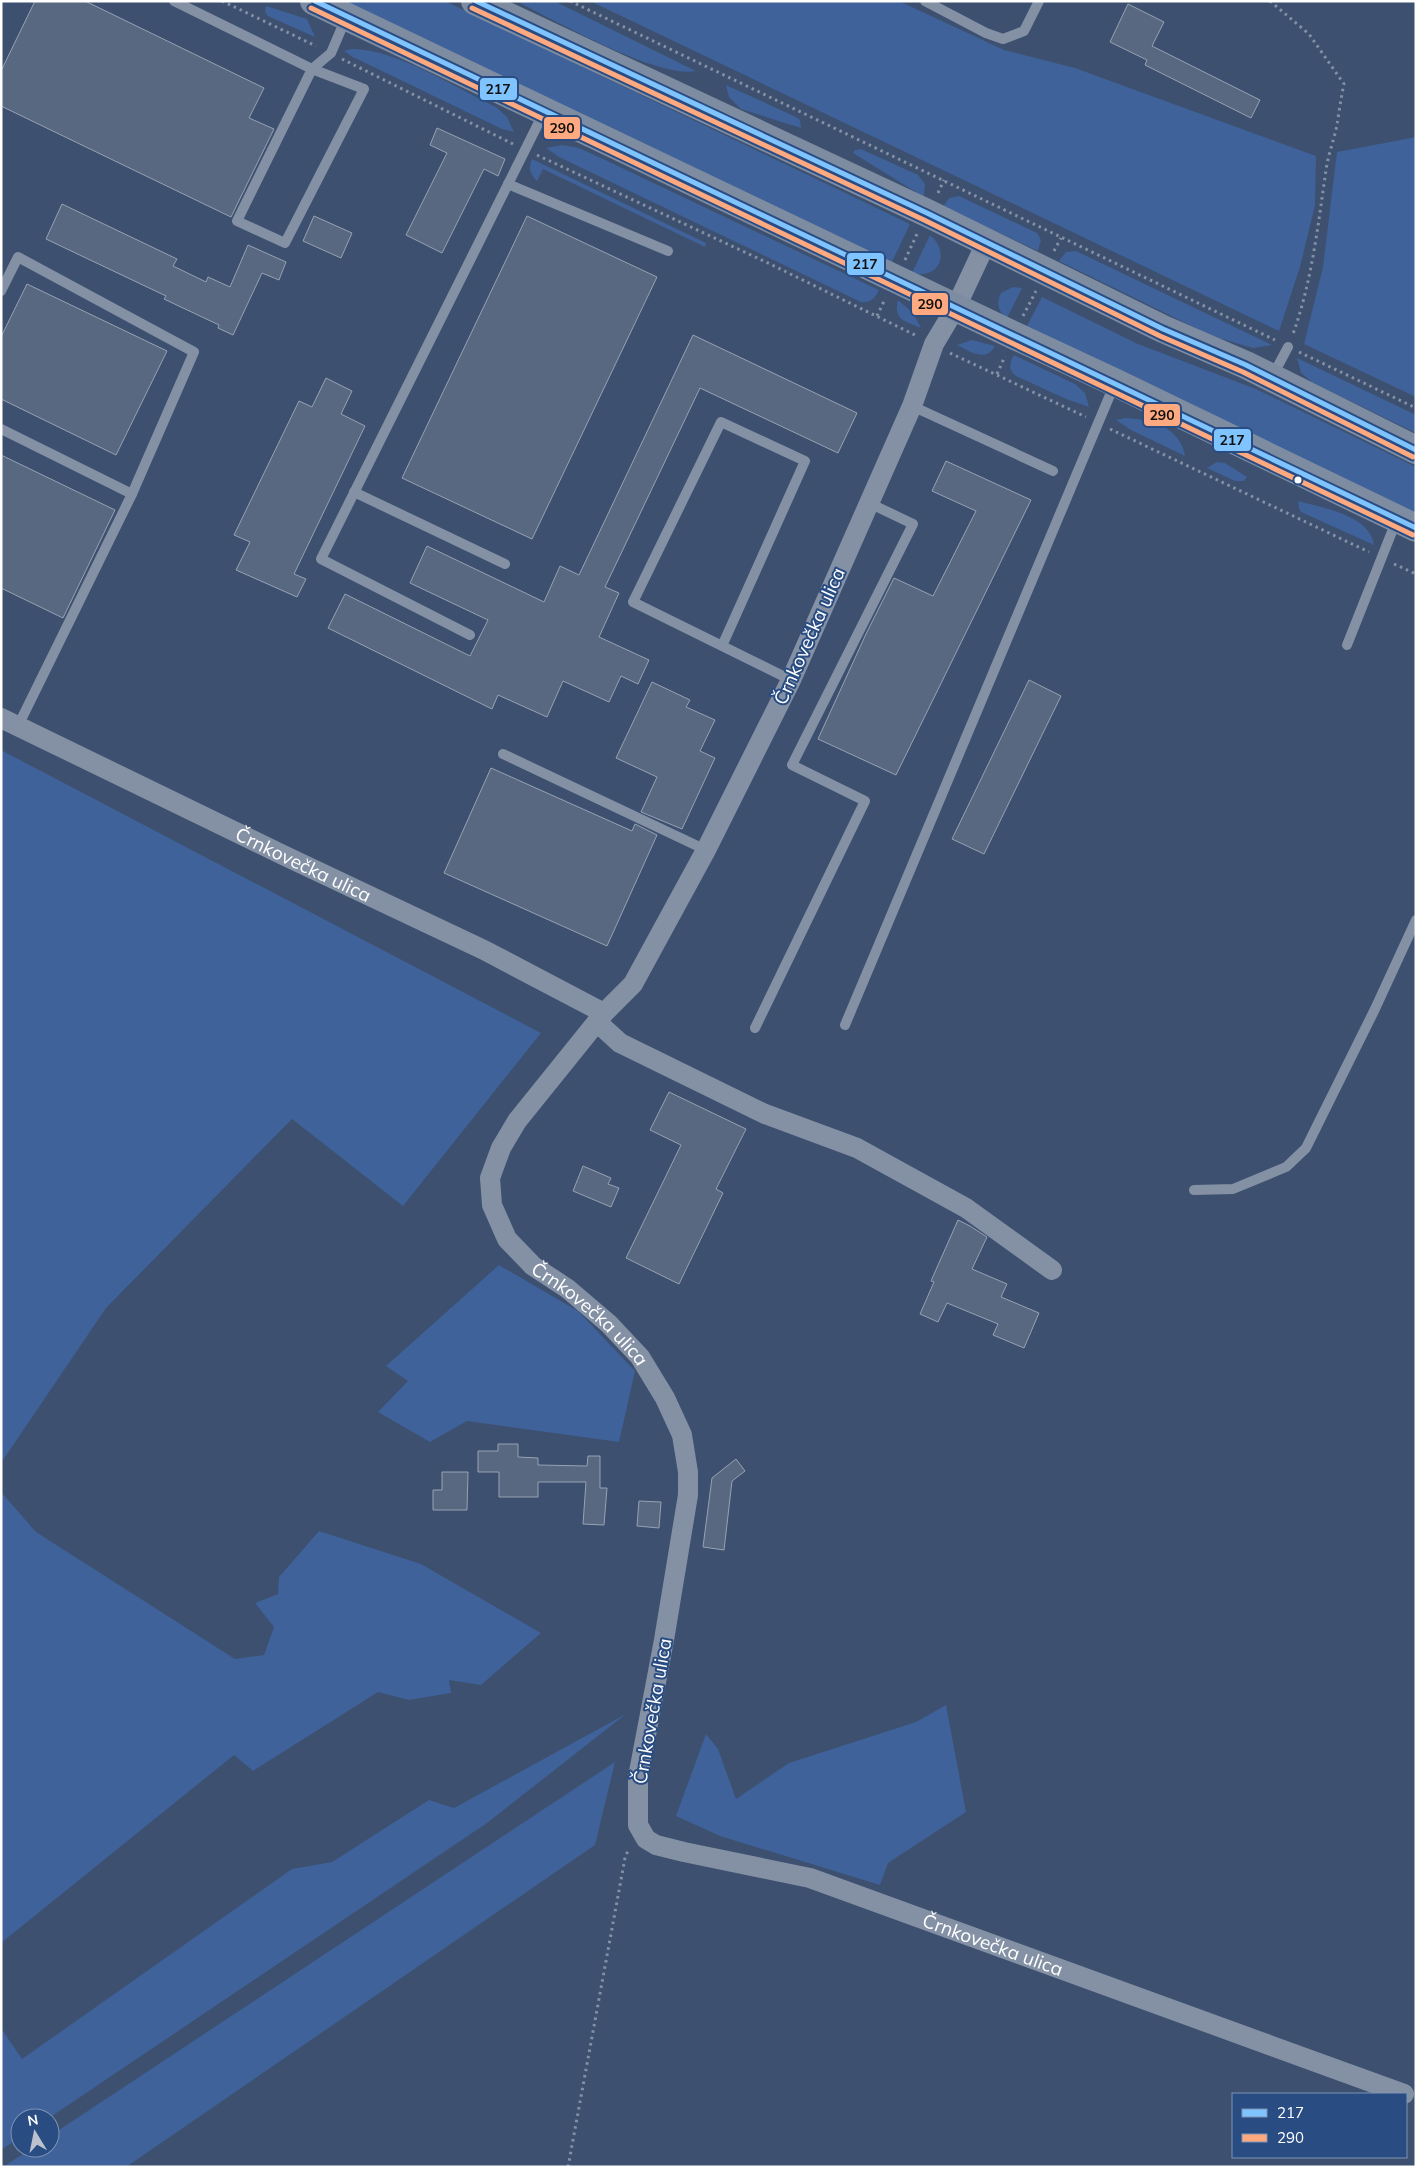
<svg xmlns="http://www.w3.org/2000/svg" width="1417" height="2168" font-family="Mulish,sans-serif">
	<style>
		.green { fill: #3e6299 }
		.building { fill: #586880; stroke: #97a2b3 }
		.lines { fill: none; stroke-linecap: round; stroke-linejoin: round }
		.path { stroke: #8491a5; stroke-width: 3; stroke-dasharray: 2.5 4; stroke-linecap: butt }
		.service { stroke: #8491a5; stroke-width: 10 }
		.minor { stroke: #8491a5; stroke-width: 20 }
		.secondary { stroke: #7e8ca1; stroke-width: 28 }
		.bus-1-casing { stroke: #294c83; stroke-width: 9 }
		.bus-2-casing { stroke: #294c83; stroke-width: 9 }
		.bus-1 { stroke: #80c4ff; stroke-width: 5 }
		.bus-2 { stroke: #ffa980; stroke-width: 5 }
		.bus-dot { fill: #fff; stroke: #294c83; stroke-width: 2 }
		.labels { text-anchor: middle; stroke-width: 4; stroke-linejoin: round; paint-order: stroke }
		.street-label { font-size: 19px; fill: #fff; stroke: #294c83 }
		.line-badge { stroke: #294c83; stroke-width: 2 }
		.pale-badge-label { font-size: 14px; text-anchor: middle; font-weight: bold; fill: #111 }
	</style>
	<rect width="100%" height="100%" fill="#3d506f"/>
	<!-- green -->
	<g class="green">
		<path d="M 344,1 L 445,1 L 910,224 L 891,264 Z"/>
		<path d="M 516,1 L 554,1 L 696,71 C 658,79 554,20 516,1 Z"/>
		<path d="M 590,1 L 899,1 L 1004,50 L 1075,68 L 1316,156 L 1315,205 L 1300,267 L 1279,331 Z"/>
		<path d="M 266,6 L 307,19 L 315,37 L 268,16 L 265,12 Z"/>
		<path d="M 351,49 C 395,48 456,88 496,107 L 507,117 L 514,132 L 502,129 L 353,57 L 344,51 Z"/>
		<path d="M 726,85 L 796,117 L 800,120 L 801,128 L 741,109 L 729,97 Z"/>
		<path d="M 1416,137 L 1416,397 L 1304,344 L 1323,267 L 1337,152 Z"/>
		<path d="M 562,145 L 579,148 L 601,158 L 879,290 C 875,298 871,303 861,302 L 559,157 L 546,148 Z"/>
		<path d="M 861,149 L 918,175 L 925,184 L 924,197 L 853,153 L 855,150 Z"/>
		<path d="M 532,159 L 706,243 L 705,247 L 543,169 L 537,181 C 530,174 528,169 532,159 Z"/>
		<path d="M 959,196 L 1037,233 L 1041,240 L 1038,251 L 943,207 L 949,198 Z"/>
		<path d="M 930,235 C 951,253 939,280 912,273 Z"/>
		<path d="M 1076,251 L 1272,345 L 1253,348 L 1212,336 L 1059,261 L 1066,252 Z"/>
		<path d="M 1013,287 L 1022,288 L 1007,318 C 998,312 996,303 1001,293 Z"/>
		<path d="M 1042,297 L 1138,344 L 1256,389 L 1416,467 L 1416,515 L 1026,328 Z"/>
		<path d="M 898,300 L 913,313 L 921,328 C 905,321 893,320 898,300 Z"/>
		<path d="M 972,340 L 995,346 C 986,363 969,351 957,345 Z"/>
		<path d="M 1014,355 L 1075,384 L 1085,393 L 1089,407 L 1066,399 L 1016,376 C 1008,370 1009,363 1014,355 Z"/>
		<path d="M 1297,358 L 1416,415 L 1416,433 L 1313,383 L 1301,373 Z"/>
		<path d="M 1125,418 C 1151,419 1180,427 1185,456 L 1131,430 L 1116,420 Z"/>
		<path d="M 1217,462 L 1225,463 L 1247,477 L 1244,481 L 1235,481 L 1207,468 Z"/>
		<path d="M 1298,501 C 1323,508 1370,515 1374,545 L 1301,512 L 1299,508 Z"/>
		<path d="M 1,750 L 541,1033 L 403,1206 L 292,1119 L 106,1308 L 1,1463 Z"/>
		<path d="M 499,1265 L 578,1311 L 635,1371 L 619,1442 L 467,1421 L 430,1442 L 378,1412 L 408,1381 L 386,1366 Z"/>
		<path d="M 1,1492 L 36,1532 L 235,1659 L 264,1655 L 274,1627 L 255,1603 L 278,1594 L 279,1577 L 319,1531 L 421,1564 L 541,1633 L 481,1685 L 449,1680 L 451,1693 L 409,1700 L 378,1692 L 253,1771 L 234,1755 L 1,1943 Z"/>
		<path d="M 946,1705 L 966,1812 L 888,1863 L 880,1885 L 720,1836 L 676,1816 L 706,1734 L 718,1749 L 736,1799 L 789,1763 L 916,1722 Z"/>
		<path d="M 626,1714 L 487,1823 L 49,2118 L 20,2118 L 20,2137 L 1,2150 L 1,2028 L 22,2059 L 292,1869 L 332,1862 L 429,1800 L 454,1808 Z"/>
		<path d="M 615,1762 L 595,1845 L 126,2167 L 3,2167 L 32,2148 L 50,2148 L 50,2136 Z"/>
	</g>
	<!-- building -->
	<g class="building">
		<path d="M 35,1 L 85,1 L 264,88 L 249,118 L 274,129 L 231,217 L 1,106 L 1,71 Z"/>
		<path d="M 1128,4 L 1164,22 L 1152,46 L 1260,100 L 1251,118 L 1145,65 L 1147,60 L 1110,42 Z"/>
		<path d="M 437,128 L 505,159 L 498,176 L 484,169 L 442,253 L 406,235 L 447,153 L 430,145 Z"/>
		<path d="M 62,204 L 177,259 L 173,266 L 206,282 L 208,277 L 230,287 L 248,245 L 286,262 L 279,280 L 262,273 L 233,335 L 218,328 L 219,325 L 164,299 L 166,296 L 46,239 Z"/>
		<path d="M 314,216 L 352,233 L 341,258 L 303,241 Z"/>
		<path d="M 527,216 L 657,277 L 532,539 L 402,478 Z"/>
		<path d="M 27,284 L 167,351 L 116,455 L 1,399 L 1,337 Z"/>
		<path d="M 693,335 L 857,413 L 838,453 L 700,388 L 605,587 L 619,593 L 599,637 L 649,660 L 638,684 L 621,676 L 609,702 L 563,681 L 547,717 L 498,695 L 492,709 L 328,628 L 345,594 L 470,656 L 488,620 L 410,583 L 427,546 L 544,602 L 560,566 L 579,575 Z"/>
		<path d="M 326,378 L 352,391 L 341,414 L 365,426 L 294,574 L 306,579 L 297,597 L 236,570 L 250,542 L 234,535 L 299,401 L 312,407 Z"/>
		<path d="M 1,455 L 115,510 L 63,618 L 1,588 Z"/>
		<path d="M 946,461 L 1031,500 L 896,775 L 818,739 L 866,634 L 894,578 L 933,596 L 976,511 L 932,491 Z"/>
		<path d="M 1029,680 L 1061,696 L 984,854 L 952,839 Z"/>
		<path d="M 652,682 L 690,700 L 686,707 L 715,720 L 700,751 L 715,758 L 682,829 L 641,812 L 657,777 L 616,758 Z"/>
		<path d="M 491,768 L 632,831 L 635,824 L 657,835 L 607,946 L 444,873 Z"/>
		<path d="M 669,1092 L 746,1129 L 716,1189 L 723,1193 L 679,1284 L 626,1258 L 681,1145 L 650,1130 Z"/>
		<path d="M 583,1166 L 611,1178 L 608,1184 L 619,1188 L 611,1207 L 573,1191 Z"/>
		<path d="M 958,1220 L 970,1226 L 987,1237 L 972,1269 L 1007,1284 L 1001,1297 L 1039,1313 L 1024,1348 L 993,1335 L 998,1324 L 947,1303 L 938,1322 L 920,1314 L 934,1282 L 931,1281 Z"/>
		<path d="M 498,1444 L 518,1444 L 518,1457 L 538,1458 L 538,1465 L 587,1466 L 588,1456 L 600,1456 L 600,1488 L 607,1488 L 604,1525 L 583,1524 L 586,1482 L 538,1482 L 538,1497 L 499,1497 L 499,1472 L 478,1472 L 478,1451 L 498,1451 Z"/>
		<path d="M 736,1459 L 745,1471 L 732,1481 L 724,1550 L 703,1547 L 712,1478 Z"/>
		<path d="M 442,1472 L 468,1472 L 467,1510 L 433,1510 L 433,1490 L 442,1490 Z"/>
		<path d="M 639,1501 L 661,1502 L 659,1528 L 637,1526 Z"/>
	</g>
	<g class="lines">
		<!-- path -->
		<g class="path">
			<path d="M 222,1 L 316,46"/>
			<path d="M 570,1 L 1275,340"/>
			<path d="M 1270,1 L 1309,34 L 1344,84 C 1341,98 1339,112 1337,125 C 1334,140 1328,155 1326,170 C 1318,225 1312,281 1293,334"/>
			<path d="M 342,59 L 513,144"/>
			<path d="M 537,155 L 766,262 L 917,336"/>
			<path d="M 938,193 L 944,180"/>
			<path d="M 1054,251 L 1061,238"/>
			<path d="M 905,260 L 917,234"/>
			<path d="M 877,316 L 885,299"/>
			<path d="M 1023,316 L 1036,291"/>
			<path d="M 1299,352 L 1416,408"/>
			<path d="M 950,353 L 1086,417"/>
			<path d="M 997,374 L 1005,356"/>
			<path d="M 1110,429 L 1369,552"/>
			<path d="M 1394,564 L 1416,574"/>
			<path d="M 568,2167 L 625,1858 L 629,1848"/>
		</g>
		<!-- service -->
		<g class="service">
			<path d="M 174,1 L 312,69 L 364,89 L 285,243 L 237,221 L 312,69 L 331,53 L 346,18"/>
			<path d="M 925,1 L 986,33 L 1003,39 L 1024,31 L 1039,1"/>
			<path d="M 508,184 L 668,251"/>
			<path d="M 1,291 L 18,257 L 194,352 L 132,494"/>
			<path d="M 1272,377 L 1288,347"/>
			<path d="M 912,406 L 1053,471"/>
			<path d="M 1,429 L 132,494 L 18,726"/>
			<path d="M 354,492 L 505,564"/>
			<path d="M 470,635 L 321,559 L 544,112"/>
			<path d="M 1347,645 L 1397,519"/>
			<path d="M 722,646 L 805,461 L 721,422 L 633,602 L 791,680"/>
			<path d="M 503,754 L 706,850"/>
			<path d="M 845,1025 L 1115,383"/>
			<path d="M 755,1028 L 865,801 L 792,765 L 913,524 L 869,503"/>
			<path d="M 1194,1190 L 1233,1189 L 1286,1167 L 1306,1148 L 1375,1009 L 1416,920"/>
		</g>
		<!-- minor -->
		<g class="minor">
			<path id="s1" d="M 986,243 L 956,307 L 934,344 L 912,406 L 791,680 L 706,850 L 633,984 L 604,1013 L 517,1121 L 501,1148 L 490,1178 L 492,1205 L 507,1239 L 533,1266 L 568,1289 L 609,1324 L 640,1357 L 665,1398 L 682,1435 L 688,1472 L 688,1495 L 664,1640 L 638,1777 L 638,1825 L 646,1839 L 656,1845 L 684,1852 L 810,1878 L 1404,2094"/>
			<path id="s2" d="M 1,718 L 283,855 L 484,950 L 604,1013"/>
			<path d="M 597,1022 L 620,1043 L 765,1114 L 857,1148 L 966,1208 L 1052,1270"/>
		</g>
		<!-- secondary -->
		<g class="secondary">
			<path d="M 314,1 L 1013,335 L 1116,383 L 1416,528"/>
			<path d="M 475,1 L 927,213 L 1163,329 L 1246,365 L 1416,450"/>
		</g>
		<!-- bus-1 casing -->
		<g class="bus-1-casing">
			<g id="bus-1">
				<path d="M 315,1 L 1416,528"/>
				<path d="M 476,1 L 927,213 L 1163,329 L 1246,365 L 1416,450"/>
			</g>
		</g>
		<!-- bus-2 casing -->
		<g class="bus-2-casing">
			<g id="bus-2">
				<path d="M 311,8 L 1413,535"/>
				<path d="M 472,8 L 924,220 L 1160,336 L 1243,372 L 1413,457"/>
			</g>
		</g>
		<!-- bus-1 -->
		<use href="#bus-1" class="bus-1"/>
		<!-- bus-2 -->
		<use href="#bus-2" class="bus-2"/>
	</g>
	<!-- markers -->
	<circle class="bus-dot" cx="1298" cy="480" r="4.5"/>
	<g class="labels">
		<!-- street labels -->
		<g class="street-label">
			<text transform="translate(809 636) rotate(-66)" y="7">Črnkovečka ulica</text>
			<text dy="7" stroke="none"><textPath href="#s2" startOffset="336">Črnkovečka ulica</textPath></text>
			<text dy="7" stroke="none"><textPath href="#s1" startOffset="1241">Črnkovečka ulica</textPath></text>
			<text transform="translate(652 1711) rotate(-80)" y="7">Črnkovečka ulica</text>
			<text dy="7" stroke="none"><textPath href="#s1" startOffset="2171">Črnkovečka ulica</textPath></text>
		</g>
	</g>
	<g class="line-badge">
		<rect x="479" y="77" width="39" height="24" rx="5" fill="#80c4ff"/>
		<rect x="543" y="116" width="38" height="24" rx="5" fill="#ffa980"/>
		<rect x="846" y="252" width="39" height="24" rx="5" fill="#80c4ff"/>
		<rect x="911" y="292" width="38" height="24" rx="5" fill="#ffa980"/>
		<rect x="1143" y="403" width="38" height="24" rx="5" fill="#ffa980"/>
		<rect x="1213" y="428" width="39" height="24" rx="5" fill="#80c4ff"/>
	</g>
	<g class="pale-badge-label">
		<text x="498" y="94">217</text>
		<text x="562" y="133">290</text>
		<text x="865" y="269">217</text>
		<text x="930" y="309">290</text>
		<text x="1162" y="420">290</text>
		<text x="1232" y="445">217</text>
	</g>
	<!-- border -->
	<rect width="1417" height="2168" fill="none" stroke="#ffffff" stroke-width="5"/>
	<!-- legend -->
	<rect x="1232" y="2093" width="175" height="65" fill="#294c83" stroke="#7f94b5"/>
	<rect x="1242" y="2109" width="25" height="8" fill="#80c4ff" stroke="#7f94b5"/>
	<text x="1277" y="2118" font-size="15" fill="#ffffff">217</text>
	<rect x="1242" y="2134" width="25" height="8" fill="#ffa980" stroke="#7f94b5"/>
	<text x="1277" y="2143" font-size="15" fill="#ffffff">290</text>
	<!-- north arrow -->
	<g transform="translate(35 2133) rotate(350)"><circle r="24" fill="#294c83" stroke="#7f94b5"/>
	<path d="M0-4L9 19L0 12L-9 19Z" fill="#bbc2cd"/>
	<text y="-8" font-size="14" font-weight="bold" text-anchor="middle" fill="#ffffff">N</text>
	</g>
</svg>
